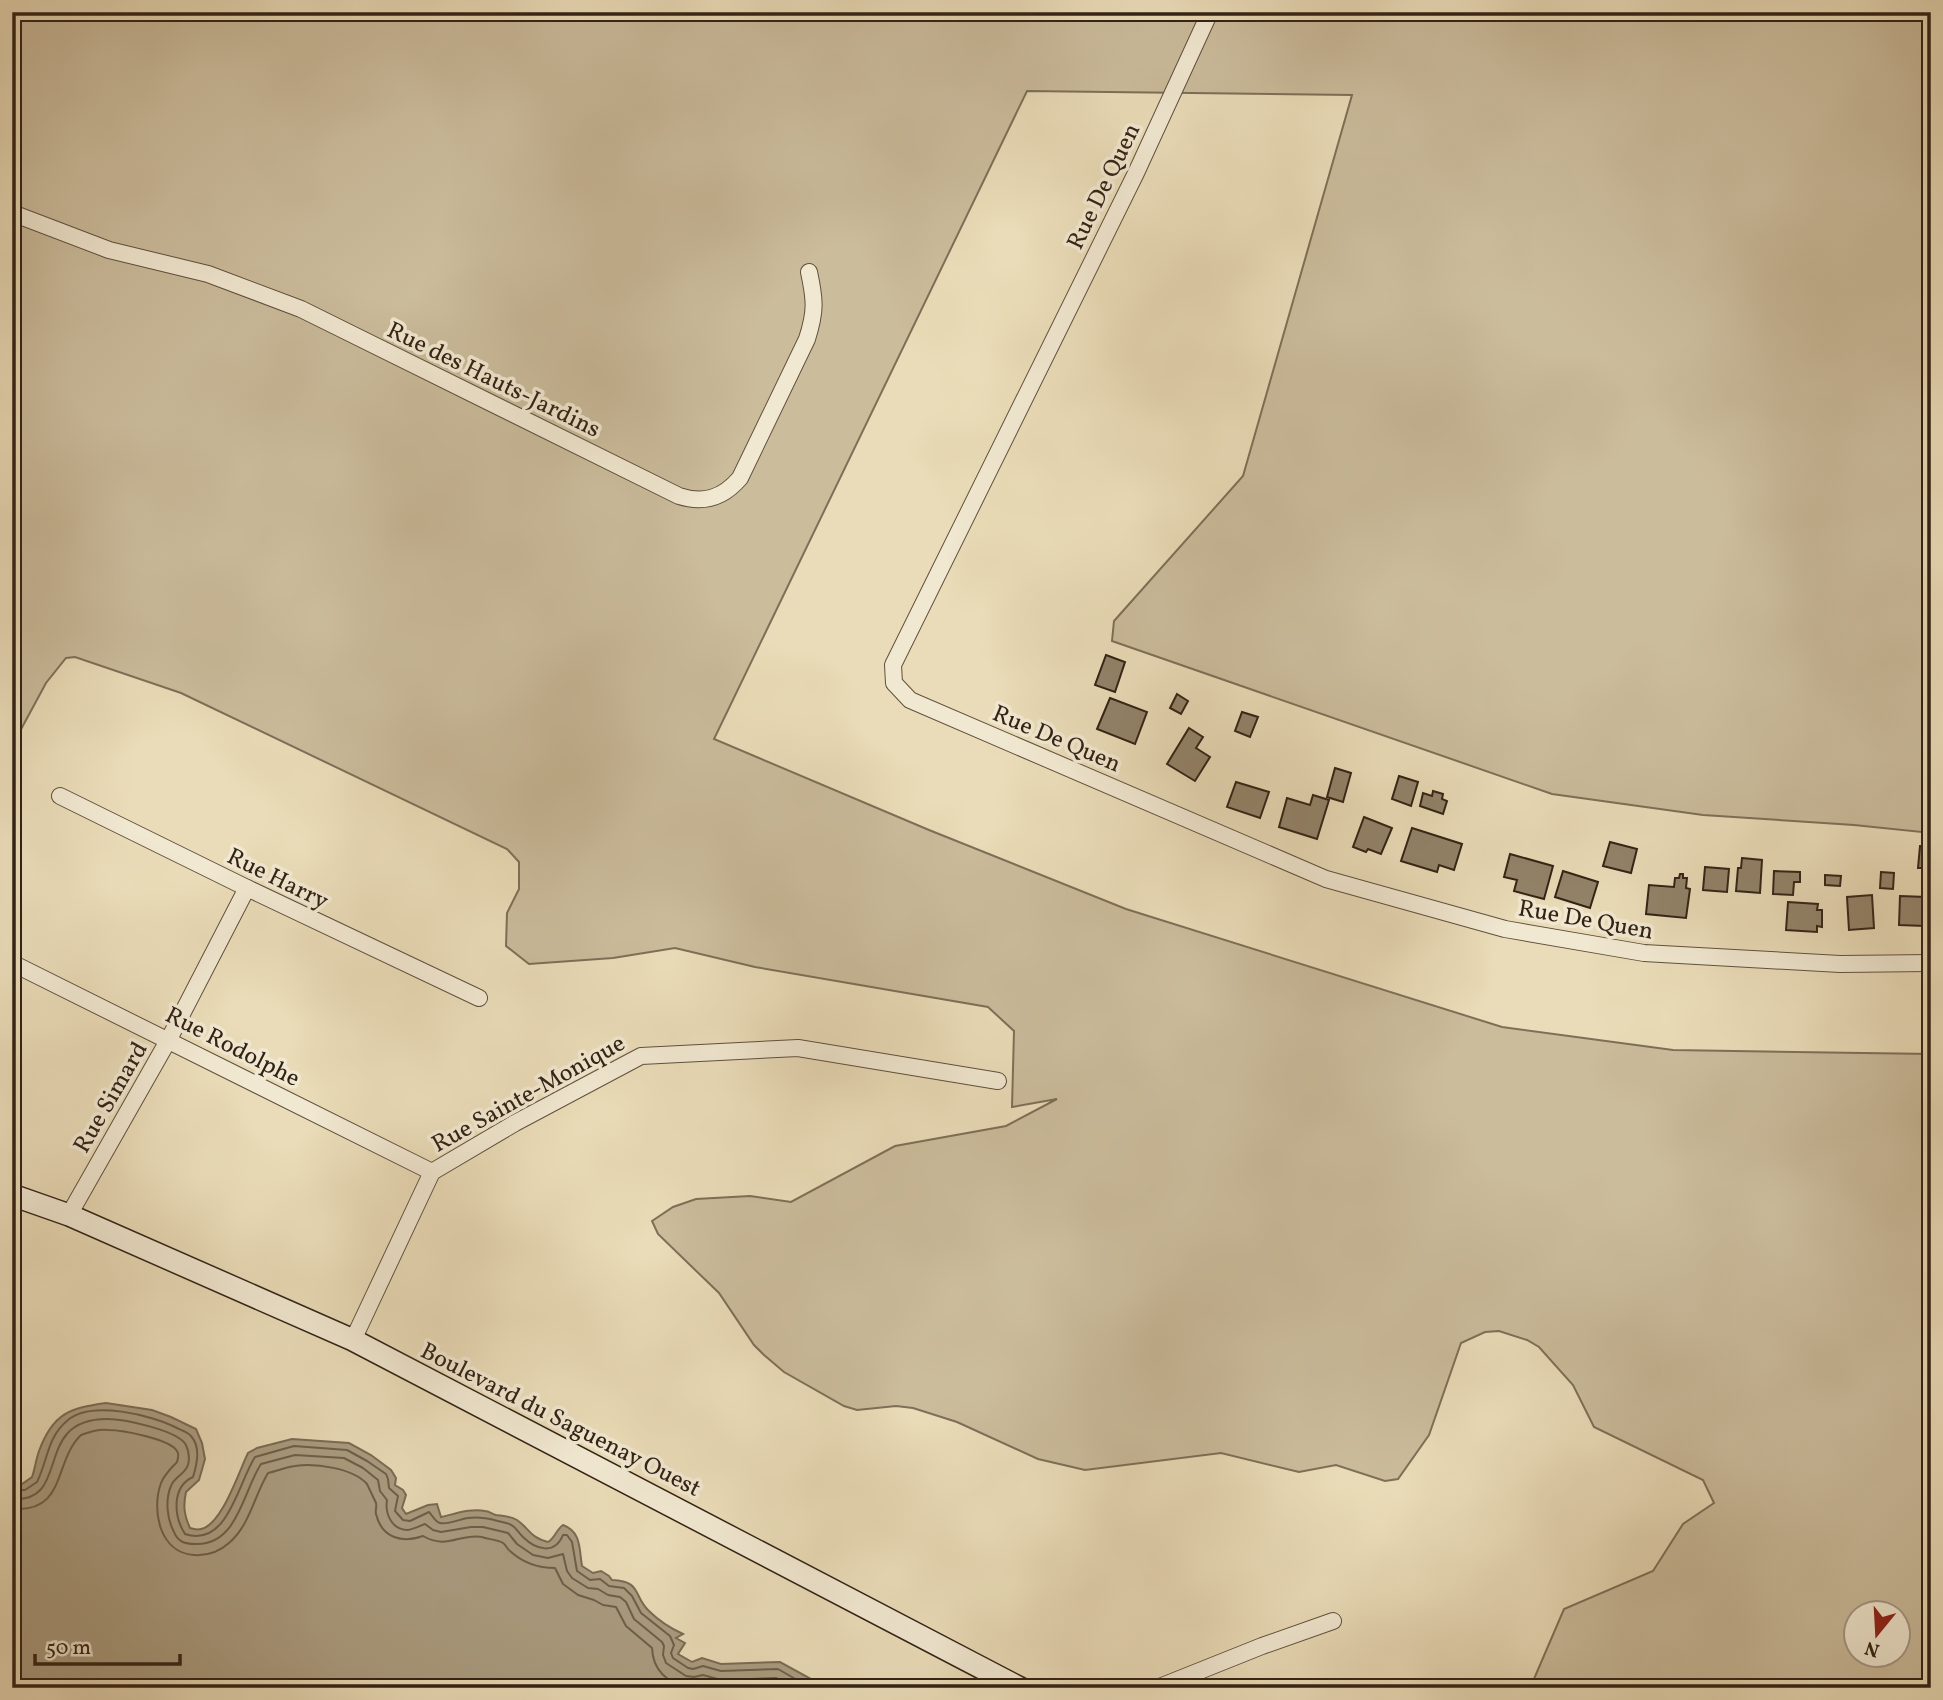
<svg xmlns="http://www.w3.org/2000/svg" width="1943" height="1700" font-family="Vollkorn,serif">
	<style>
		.green { fill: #cbbc9c; stroke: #7e6f58; stroke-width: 2; fill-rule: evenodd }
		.water { fill: #ab9d81; stroke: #7b6c56; stroke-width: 2 }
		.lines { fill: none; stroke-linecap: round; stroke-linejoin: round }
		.shore { stroke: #6e604b; stroke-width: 2 }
		.building { fill: #92836a; stroke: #322215; stroke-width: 2 }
		.street-casing { stroke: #60503e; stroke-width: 18 }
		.secondary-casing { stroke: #322215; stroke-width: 24 }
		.street { stroke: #f1e8d1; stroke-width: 16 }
		.secondary { stroke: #f1e8d1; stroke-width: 21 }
		.labels { text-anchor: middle; stroke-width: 7; stroke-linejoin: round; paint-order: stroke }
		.street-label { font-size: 24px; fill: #322215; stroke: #f1e8d1 }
	</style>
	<rect width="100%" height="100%" fill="#eadcb8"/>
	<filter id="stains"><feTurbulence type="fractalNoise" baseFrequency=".00286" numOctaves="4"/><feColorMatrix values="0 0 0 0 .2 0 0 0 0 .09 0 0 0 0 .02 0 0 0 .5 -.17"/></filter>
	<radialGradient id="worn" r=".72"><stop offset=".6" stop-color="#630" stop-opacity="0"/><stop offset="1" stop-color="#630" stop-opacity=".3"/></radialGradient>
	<!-- green -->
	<path class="green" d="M 13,12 L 1931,12 L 1931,833 L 1854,825 L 1703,815 L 1552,794 L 1112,641 L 1114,621 L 1243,476 L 1352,95 L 1027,91 L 714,739 L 929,830 L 1126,909 L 1502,1027 L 1673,1050 L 1931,1054 L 1931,1688 L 1524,1688 L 1531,1686 L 1564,1609 L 1653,1571 L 1683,1524 L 1714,1503 L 1703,1480 L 1594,1427 L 1573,1385 L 1539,1347 L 1527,1340 L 1499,1331 L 1485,1332 L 1461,1343 L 1429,1435 L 1398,1479 L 1385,1481 L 1336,1465 L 1299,1472 L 1221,1453 L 1085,1470 L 1038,1459 L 957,1422 L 913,1408 L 896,1406 L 857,1410 L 844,1406 L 784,1372 L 764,1355 L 754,1345 L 719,1293 L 658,1234 L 652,1221 L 673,1207 L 696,1199 L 750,1196 L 791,1202 L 895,1146 L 1006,1126 L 1057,1099 L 1012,1107 L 1014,1031 L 988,1007 L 755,967 L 675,948 L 613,958 L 529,964 L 506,946 L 507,913 L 519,889 L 519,862 L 507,849 L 181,693 L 75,657 L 66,658 L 46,683 L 12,746 ZM 1856,1612 L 1898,1612 L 1898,1654 L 1856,1654 Z"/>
	<!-- water -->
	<path class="water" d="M 106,1403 L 152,1410 L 171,1417 L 196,1429 L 202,1443 L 205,1459 L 199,1480 L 186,1492 C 183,1506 184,1515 190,1528 C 193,1529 197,1530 201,1529 C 222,1525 239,1471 248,1453 L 257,1448 L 292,1439 L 349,1443 L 371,1455 L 391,1470 L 396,1478 L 395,1485 L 403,1490 L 406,1495 L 402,1508 L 406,1514 L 428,1505 L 437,1504 L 441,1517 C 455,1514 471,1508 485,1511 C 489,1511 492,1514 496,1515 C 503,1516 510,1516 517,1520 C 530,1529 529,1537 548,1542 C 555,1538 556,1530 563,1525 C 582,1532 579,1550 582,1566 L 593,1573 L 601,1571 L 609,1576 L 612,1580 C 642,1581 633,1596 649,1611 C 659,1621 670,1628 683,1634 L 676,1638 L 685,1643 L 678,1654 L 692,1662 L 702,1658 L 721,1664 L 780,1662 L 813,1680 L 821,1688 L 12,1688 L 12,1483 L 22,1484 L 32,1477 C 35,1469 36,1459 39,1451 C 53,1413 70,1408 106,1403 Z"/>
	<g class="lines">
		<!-- shore -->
		<g class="shore">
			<path d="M 12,1490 L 25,1490 L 37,1482 C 48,1460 47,1437 68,1420 C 91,1400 152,1415 177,1428 C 181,1430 188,1432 191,1436 C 201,1447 197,1464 193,1477 C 171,1487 174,1517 185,1534 C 228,1548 238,1483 255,1457 L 294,1446 L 347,1450 L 367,1461 L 386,1474 L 388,1479 L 389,1488 L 398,1496 L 395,1511 L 403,1520 L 410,1521 L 429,1512 C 433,1516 435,1522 440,1523 C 448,1525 460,1519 468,1518 C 481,1516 494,1520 506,1523 C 515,1525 517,1531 523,1537 C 536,1550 555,1555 563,1535 L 567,1535 L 572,1542 L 577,1571 L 590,1580 L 600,1579 L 609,1586 L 624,1588 L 632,1596 L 641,1613 L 670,1636 L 674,1645 L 671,1653 L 673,1658 L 688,1668 L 693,1669 L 703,1666 L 721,1671 L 778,1669 L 811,1688"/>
			<path d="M 12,1499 C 73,1503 31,1419 107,1419 C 123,1419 178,1430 186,1445 C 189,1451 191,1464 185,1470 C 181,1476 174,1478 171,1486 C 165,1500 167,1519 174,1532 C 178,1542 185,1544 195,1544 C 238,1546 243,1491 261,1464 L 295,1455 L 344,1458 L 363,1468 L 378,1480 L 380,1491 L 387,1500 C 385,1513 391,1530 408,1530 C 414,1529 420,1526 425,1524 L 433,1530 L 441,1532 L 471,1527 L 483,1527 L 508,1533 L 517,1544 L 533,1555 L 548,1558 L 563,1554 L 567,1571 L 572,1578 L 588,1588 L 598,1589 L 608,1595 L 620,1597 L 626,1602 L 634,1619 L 662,1642 L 664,1646 L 663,1655 L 666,1663 L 686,1676 L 694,1677 L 703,1675 L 721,1680 L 776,1678 L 795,1688"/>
			<path d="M 12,1509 C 67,1513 53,1462 81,1435 C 89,1432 99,1429 108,1430 C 122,1430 170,1439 177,1451 C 179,1454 178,1459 177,1462 C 171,1468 164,1475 161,1483 C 151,1511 160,1553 194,1555 C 208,1556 219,1552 229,1543 C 250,1525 254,1496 268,1473 C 277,1471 286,1467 295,1466 C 315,1463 353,1468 367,1484 C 368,1486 375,1501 376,1503 C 377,1507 375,1511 376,1514 C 382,1539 403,1543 423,1536 C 447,1550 460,1533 482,1537 C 487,1539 499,1540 503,1543 C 506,1545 507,1549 510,1551 C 523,1563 537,1568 555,1568 L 563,1584 L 578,1595 L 594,1600 L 603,1605 L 616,1607 L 626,1626 L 652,1648 C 653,1671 667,1683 690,1688"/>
		</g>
	</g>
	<!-- building -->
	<g class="building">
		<path d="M 1106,655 L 1125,662 L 1115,692 L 1095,685 Z"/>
		<path d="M 1177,694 L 1188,701 L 1181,714 L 1170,708 Z"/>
		<path d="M 1110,698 L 1147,712 L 1135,744 L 1097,729 Z"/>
		<path d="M 1242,712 L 1258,717 L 1250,737 L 1235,731 Z"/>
		<path d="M 1189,728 L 1203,737 L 1196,748 L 1210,757 L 1195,781 L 1167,764 Z"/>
		<path d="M 1335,768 L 1351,773 L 1343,802 L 1327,797 Z"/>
		<path d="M 1399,776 L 1418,782 L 1411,806 L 1392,799 Z"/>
		<path d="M 1236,782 L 1269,792 L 1260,818 L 1227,807 Z"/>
		<path d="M 1433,791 L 1443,794 L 1442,799 L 1447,801 L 1443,814 L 1420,806 L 1423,793 L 1432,796 Z"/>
		<path d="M 1313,795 L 1329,800 L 1317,839 L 1279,827 L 1287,798 L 1310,805 Z"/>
		<path d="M 1364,817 L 1392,828 L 1381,854 L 1368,849 L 1366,852 L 1353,847 Z"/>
		<path d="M 1412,828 L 1462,844 L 1454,870 L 1439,865 L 1437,872 L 1401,861 Z"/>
		<path d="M 1610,842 L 1637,849 L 1631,873 L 1603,866 Z"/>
		<path d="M 1920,846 L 1931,847 L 1931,868 L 1918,868 Z"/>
		<path d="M 1510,854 L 1553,866 L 1544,899 L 1514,891 L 1517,880 L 1504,877 Z"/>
		<path d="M 1742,858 L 1762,860 L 1760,893 L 1736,891 L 1738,868 L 1741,868 Z"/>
		<path d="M 1705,867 L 1729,869 L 1727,892 L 1703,890 Z"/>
		<path d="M 1563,871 L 1598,882 L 1590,908 L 1555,897 Z"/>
		<path d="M 1774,871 L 1800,872 L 1800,882 L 1794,882 L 1793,895 L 1773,894 Z"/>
		<path d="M 1881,872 L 1894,873 L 1893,889 L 1880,888 Z"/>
		<path d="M 1680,874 L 1683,874 L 1683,878 L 1687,878 L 1686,888 L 1690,889 L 1686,918 L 1646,914 L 1649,885 L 1674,887 L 1675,878 L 1679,878 Z"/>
		<path d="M 1825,875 L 1841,876 L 1840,886 L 1825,885 Z"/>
		<path d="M 1872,895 L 1874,928 L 1849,930 L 1847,897 Z"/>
		<path d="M 1900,896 L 1926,897 L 1925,926 L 1899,925 Z"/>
		<path d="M 1788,902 L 1818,904 L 1817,910 L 1822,910 L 1822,927 L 1817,926 L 1817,932 L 1786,930 Z"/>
	</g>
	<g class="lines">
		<!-- street casing -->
		<g class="street-casing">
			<g id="street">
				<path d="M 1210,12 L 1136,173 L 893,665 L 894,683 L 910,700 L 1326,879 L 1505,929 L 1644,953 L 1840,964 L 1931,963"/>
				<path d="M 12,213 L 109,250 L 208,274 L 301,309 L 679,496 C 704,504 723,498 740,478 L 807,339 C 816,311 815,300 809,272"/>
				<path d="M 60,796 L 247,888 L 479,998"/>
				<path d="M 12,963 L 432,1172"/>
				<path d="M 69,1215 L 169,1039 L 247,888"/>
				<path d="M 353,1340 L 432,1172 L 515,1123 L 641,1056 L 798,1048 L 998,1081"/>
				<path d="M 1157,1688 L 1262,1646 L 1333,1621"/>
			</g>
		</g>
		<!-- secondary casing -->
		<g class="secondary-casing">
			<path id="secondary" d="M 12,1195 L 69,1215 L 353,1340 L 1020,1688"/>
		</g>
		<!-- street -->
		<use href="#street" class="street"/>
		<!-- secondary -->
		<use href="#secondary" class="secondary"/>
	</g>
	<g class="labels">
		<!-- street labels -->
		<g class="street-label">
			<text transform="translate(1103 186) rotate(-64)" y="8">Rue De Quen</text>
			<text transform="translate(494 379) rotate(26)" y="8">Rue des Hauts-Jardins</text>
			<text transform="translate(1057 738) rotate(23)" y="8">Rue De Quen</text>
			<text transform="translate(278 878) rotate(26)" y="8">Rue Harry</text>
			<text transform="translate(1586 919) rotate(10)" y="8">Rue De Quen</text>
			<text transform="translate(233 1046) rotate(27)" y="8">Rue Rodolphe</text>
			<text transform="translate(528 1093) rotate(-29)" y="8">Rue Sainte-Monique</text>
			<text transform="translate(110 1097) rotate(-60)" y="8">Rue Simard</text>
			<text transform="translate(561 1419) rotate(27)" y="8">Boulevard du Saguenay Ouest</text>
		</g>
	</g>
	<!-- margin -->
	<rect width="1943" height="1700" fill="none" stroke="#eadcb8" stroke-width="42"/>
	<rect x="14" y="14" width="1915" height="1672" fill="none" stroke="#322215" stroke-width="3.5"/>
	<rect x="21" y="21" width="1901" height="1658" fill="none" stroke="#322215" stroke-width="2"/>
	<!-- north arrow -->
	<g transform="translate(1877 1634) rotate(198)"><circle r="33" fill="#f1e8d1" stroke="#a59986" stroke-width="2"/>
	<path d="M0-5L12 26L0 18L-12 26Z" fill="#8f2418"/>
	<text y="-10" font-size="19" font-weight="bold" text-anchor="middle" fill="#322215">N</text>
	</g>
	<!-- scale -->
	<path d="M35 1654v10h145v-10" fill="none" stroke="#322215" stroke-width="3.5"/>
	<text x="46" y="1654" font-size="21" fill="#322215" stroke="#f1e8d1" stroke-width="5" paint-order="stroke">50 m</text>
	<rect width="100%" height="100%" filter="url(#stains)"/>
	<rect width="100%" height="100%" fill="url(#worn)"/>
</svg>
